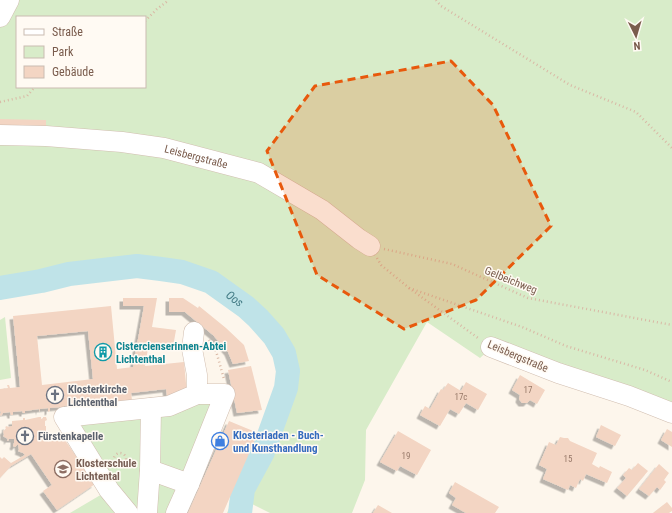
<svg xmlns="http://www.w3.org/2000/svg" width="672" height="513" font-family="'Roboto Condensed',sans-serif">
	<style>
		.green { fill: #d8ecc9; fill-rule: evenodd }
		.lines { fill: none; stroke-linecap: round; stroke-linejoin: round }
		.river { stroke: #bfe3e8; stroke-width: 24 }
		.building { fill: #f3d5c3; fill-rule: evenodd; filter: url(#shadow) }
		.minor-casing { stroke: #d1beb0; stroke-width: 21 }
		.path { stroke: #d9b8a5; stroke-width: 2.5; stroke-dasharray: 1 3; stroke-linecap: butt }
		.minor { stroke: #fff; stroke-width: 20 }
		.marked { fill: #e8590c; fill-opacity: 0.2; stroke: #e8590c; stroke-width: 3; stroke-dasharray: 8 5; stroke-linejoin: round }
		.labels { text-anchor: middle; stroke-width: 3; stroke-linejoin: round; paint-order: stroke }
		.number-label { font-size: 9px; fill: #987a6a }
		.street-label { font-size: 11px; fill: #7a5c4d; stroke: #fffaf3 }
		.culture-label { font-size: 11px; font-weight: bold; fill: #0d838f; stroke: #fffaf3; text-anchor: start }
		.worship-label { font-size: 11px; font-weight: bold; fill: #5b616d; stroke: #fffaf3; text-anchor: start }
		.shop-label { font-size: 11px; font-weight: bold; fill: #366cbe; stroke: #fffaf3; text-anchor: start }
		.education-label { font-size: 11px; font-weight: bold; fill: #785e54; stroke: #fffaf3; text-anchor: start }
		.water-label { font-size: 12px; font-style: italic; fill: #437c86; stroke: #fffaf3 }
	</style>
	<defs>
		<filter id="shadow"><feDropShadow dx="-3.5" dy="3.5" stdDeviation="0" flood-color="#0004"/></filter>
	</defs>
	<rect width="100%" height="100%" fill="#fdf6ec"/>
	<!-- green -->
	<g class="green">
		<path d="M 0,0 L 672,0 L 672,413 L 492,347 L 480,358 L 427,322 L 366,430 L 365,480 L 352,513 L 270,513 L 252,504 L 247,513 L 227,513 L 279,398 L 284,372 L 280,352 L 260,325 L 213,289 L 180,276 L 138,271 L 16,289 L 0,293 ZM 17,17 L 145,17 L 145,87 L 17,87 Z"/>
		<path d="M 5,317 L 11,378 L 0,380 L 0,320 Z"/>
		<path d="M 221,399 L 174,513 L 70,513 L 109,490 L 64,417 Z"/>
	</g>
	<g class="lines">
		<!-- river -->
		<path class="river" id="s1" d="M 0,288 L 41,281 L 69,274 L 137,266 L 161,269 L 182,272 L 211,282 L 246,307 L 258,318 L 274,336 L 284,353 L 288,371 L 286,388 L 263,452 L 243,489 L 240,513"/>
	</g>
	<!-- building -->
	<g class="building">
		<path d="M 0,119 L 46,120 L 46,132 L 0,130 Z"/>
		<path d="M 123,298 L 157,298 L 152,327 L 176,330 L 173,347 L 149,343 L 145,366 L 184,362 L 187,394 L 167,396 L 166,389 L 131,393 L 132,400 L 106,402 L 107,405 L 105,405 L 104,402 L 93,404 L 94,406 L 92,407 L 91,404 L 88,404 L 88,409 L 74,408 L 74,405 L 64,406 L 64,410 L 61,410 L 61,407 L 50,408 L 50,411 L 48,412 L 48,408 L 40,409 L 40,412 L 39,409 L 25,411 L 25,413 L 23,413 L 22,411 L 13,412 L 13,415 L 11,415 L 10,412 L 3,413 L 1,416 L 0,415 L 1,412 L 0,411 L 0,389 L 8,388 L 7,385 L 9,385 L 10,388 L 20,387 L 13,316 L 111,306 L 117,369 L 133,367 L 144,306 L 123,306 ZM 88,331 L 93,379 L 42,385 L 37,336 Z"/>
		<path d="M 169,298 L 183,298 L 198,308 L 199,306 L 226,328 L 244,345 L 249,361 L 233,364 L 228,352 L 213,335 L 191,317 L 185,312 L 169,312 Z"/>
		<path d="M 251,366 L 262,410 L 237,413 L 228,370 Z"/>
		<path d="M 520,375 L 545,390 L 537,404 L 530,400 L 527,403 L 522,403 L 519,399 L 520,395 L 512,390 Z"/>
		<path d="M 466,382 L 487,394 L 478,410 L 466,403 L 459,414 L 450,409 L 440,426 L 420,415 L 425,406 L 430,409 L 441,389 L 443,390 L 448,383 L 461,391 Z"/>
		<path d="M 39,417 L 41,417 L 41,419 L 43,418 L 43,417 L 46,417 L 47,420 L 45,421 L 45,426 L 46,426 L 46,431 L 47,431 L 48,433 L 46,433 L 47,441 L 65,440 L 95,484 L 57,510 L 43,491 L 52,485 L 31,454 L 11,466 L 0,478 L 0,457 L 2,459 L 4,457 L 11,463 L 25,455 L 23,453 L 18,451 L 19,450 L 18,444 L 15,447 L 13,446 L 14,443 L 14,439 L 9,439 L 8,441 L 7,440 L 8,439 L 3,436 L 4,435 L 3,430 L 4,431 L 6,428 L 5,427 L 7,426 L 8,427 L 12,426 L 12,421 L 23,420 L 23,418 L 25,418 L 25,420 Z"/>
		<path d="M 229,421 L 258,433 L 223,513 L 188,513 Z"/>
		<path d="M 601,425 L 621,435 L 615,446 L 596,437 Z"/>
		<path d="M 667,429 L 672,432 L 672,447 L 661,440 Z"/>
		<path d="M 398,431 L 431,450 L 417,475 L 400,466 L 397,471 L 380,462 Z"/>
		<path d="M 560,437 L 564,438 L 568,438 L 570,441 L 597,453 L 592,464 L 599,468 L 600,466 L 612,472 L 607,483 L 586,474 L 583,481 L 580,479 L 576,488 L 570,485 L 568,490 L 543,479 L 547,469 L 539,465 L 549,442 L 556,445 Z"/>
		<path d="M 638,463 L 648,471 L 627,496 L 617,488 L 626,478 L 623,475 L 629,468 L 632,470 Z"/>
		<path d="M 659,464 L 669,473 L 664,480 L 666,482 L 660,490 L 657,487 L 649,496 L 639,489 Z"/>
		<path d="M 455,482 L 499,507 L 495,513 L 466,513 L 452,505 L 456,498 L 449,493 Z"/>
		<path d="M 667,502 L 672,508 L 672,511 L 669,513 L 653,513 Z"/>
		<path d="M 378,505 L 392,513 L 373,513 Z"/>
	</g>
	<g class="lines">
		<!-- minor casing -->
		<g class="minor-casing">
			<g id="minor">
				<path d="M 0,17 L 9,0"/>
				<path id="s2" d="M 0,135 L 46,136 L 122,142 L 164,148 L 259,173 L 322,210 L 359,239 L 370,246"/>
				<path d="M 194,332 L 192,349 L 197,375 L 197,394"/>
				<path d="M 491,347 L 558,373 L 629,396 L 672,413"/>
				<path d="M 150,470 L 189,484"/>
				<path d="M 128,513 L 109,490 L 64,417 L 169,406 L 197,394 L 225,394 L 189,484 L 176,513"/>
				<path d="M 147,513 L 150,470 L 151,408"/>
			</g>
		</g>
		<!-- path -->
		<g class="path">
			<path d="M 436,0 L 441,6 L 570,85 L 636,112 L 672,148"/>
			<path d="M 145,21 L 157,9 L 169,0"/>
			<path d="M 0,102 L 27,96 L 35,87"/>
			<path d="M 384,249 L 452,264 L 528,298 L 672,325"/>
			<path d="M 377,258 L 381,265 L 409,288 L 478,338"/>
			<path d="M 409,288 L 522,327 L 566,346 L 645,370 L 672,382"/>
			<path d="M 209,340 L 216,351 L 224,379"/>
			<circle cx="120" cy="459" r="6"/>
		</g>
		<!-- minor -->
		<use href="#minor" class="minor"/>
	</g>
	<!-- marked area -->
	<path class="marked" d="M 451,61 L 493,105 L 551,226 L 476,300 L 404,329 L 317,275 L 267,151 L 315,86 Z"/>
	<!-- icons -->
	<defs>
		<g id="building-ring" transform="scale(0.9)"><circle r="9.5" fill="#fffaf3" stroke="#0f9aa8" stroke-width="1.5"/><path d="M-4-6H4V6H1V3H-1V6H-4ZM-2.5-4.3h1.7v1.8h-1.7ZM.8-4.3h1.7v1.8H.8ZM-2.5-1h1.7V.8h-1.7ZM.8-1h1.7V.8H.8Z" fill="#0f9aa8"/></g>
		<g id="church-ring" transform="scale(0.9)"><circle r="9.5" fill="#fffaf3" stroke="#6b7280" stroke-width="1.5"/><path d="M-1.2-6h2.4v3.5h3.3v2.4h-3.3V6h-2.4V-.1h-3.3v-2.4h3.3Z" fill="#6b7280"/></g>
		<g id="shop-ring" transform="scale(0.9)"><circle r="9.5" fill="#fffaf3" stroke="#3f7fe0" stroke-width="1.5"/><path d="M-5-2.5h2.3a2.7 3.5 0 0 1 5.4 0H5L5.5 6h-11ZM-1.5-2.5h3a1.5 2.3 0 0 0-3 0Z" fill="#3f7fe0"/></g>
		<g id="school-ring" transform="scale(0.9)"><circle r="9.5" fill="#fffaf3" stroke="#8d6e63" stroke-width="1.5"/><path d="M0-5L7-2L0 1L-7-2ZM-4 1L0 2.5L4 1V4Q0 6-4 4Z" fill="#8d6e63"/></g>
	</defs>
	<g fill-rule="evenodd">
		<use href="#building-ring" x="103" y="352"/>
		<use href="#church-ring" x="55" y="395"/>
		<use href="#church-ring" x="25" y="436"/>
		<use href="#shop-ring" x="220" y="441"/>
		<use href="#school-ring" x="63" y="469"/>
	</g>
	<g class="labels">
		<!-- number labels -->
		<g class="number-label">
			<text x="528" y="393">17</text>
			<text x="461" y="400">17c</text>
			<text x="406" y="459">19</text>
			<text x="568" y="462">15</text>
		</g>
		<!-- street labels -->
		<g class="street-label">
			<text dy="4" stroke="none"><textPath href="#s2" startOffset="198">Leisbergstraße</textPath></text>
			<text transform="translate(511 280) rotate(22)" y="4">Gelbeichweg</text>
			<text transform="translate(518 356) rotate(23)" y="4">Leisbergstraße</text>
		</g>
		<!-- culture labels -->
		<g class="culture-label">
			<text x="116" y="350">Cistercienserinnen-Abtei<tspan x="116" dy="13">Lichtenthal</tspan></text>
		</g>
		<!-- worship labels -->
		<g class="worship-label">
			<text x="68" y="393">Klosterkirche<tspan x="68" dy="13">Lichtenthal</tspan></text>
			<text x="38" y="440">Fürstenkapelle</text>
		</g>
		<!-- shop labels -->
		<g class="shop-label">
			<text x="233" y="439">Klosterladen - Buch-<tspan x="233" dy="13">und Kunsthandlung</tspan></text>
		</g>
		<!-- education labels -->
		<g class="education-label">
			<text x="76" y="467">Klosterschule<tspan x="76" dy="13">Lichtental</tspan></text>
		</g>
		<!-- water labels -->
		<g class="water-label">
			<text dy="4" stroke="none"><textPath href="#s1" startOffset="244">Oos</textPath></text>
		</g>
	</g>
	<!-- legend -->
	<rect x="16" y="16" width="130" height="72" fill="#fffaf3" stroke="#cabbb1"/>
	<rect x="24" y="29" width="20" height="6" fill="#ffffff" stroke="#cabbb1"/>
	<text x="52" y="36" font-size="12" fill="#7a5c4d">Straße</text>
	<rect x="24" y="46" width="20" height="12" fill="#d8ecc9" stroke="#cabbb1"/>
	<text x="52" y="56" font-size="12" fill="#7a5c4d">Park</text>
	<rect x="24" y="66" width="20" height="12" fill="#f3d5c3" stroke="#cabbb1"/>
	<text x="52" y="76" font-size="12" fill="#7a5c4d">Gebäude</text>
	<!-- north arrow -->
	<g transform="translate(636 36) rotate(175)" stroke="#fffaf3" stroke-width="3" paint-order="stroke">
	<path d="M0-3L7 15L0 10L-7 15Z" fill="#7a5c4d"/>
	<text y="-6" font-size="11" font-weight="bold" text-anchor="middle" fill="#7a5c4d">N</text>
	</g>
</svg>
